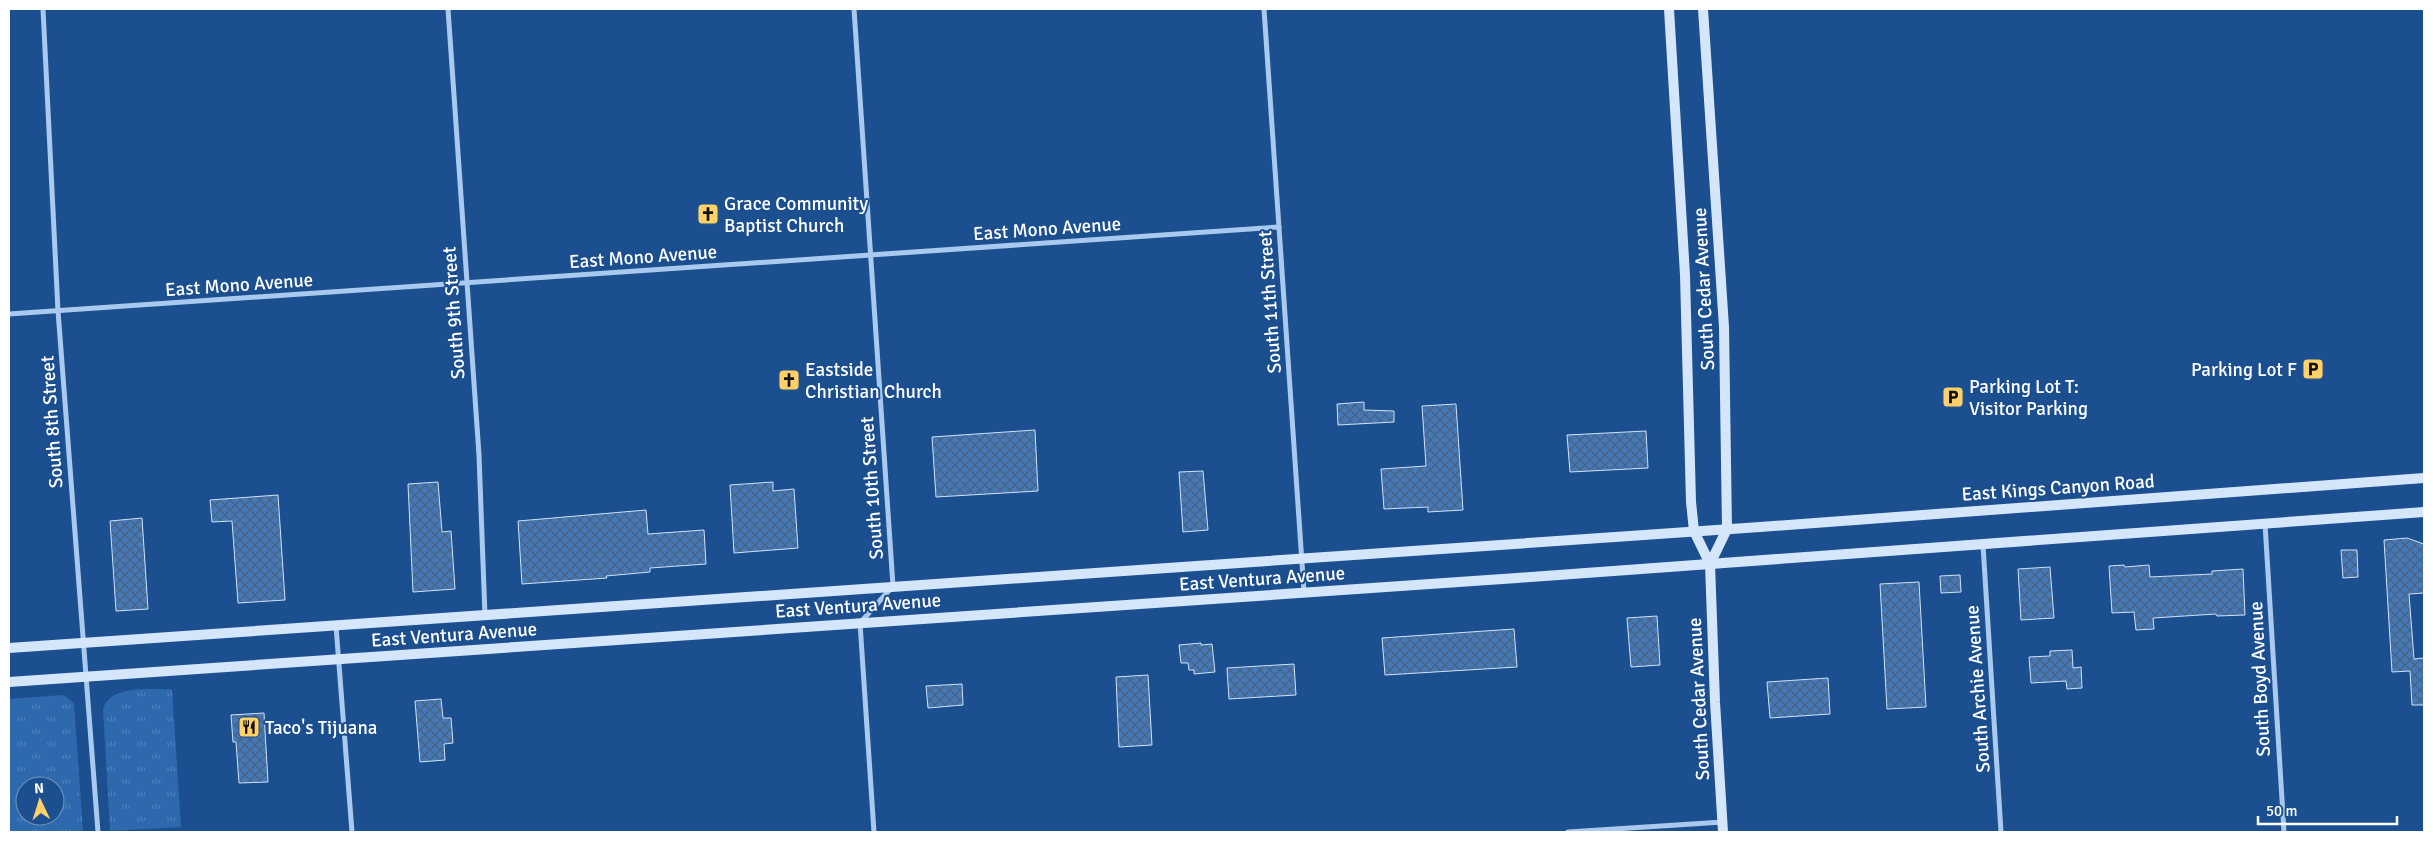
<svg xmlns="http://www.w3.org/2000/svg" width="2433" height="841" font-family="Signika,sans-serif">
	<style>
		.grass { fill: url(#grass-tufts); fill-rule: evenodd }
		.building { fill: url(#building-cross-hatch); stroke: #cfe3fa }
		.lines { fill: none; stroke-linecap: round; stroke-linejoin: round }
		.minor { stroke: #a9c9ee; stroke-width: 5 }
		.secondary { stroke: #d6e6fa; stroke-width: 10 }
		.labels { text-anchor: middle; stroke-width: 4; stroke-linejoin: round; paint-order: stroke }
		.poi-label { font-size: 19px; fill: #fff; stroke: #1b4f8f; text-anchor: start }
		.street-label { font-size: 19px; fill: #fff; stroke: #1b4f8f }
	</style>
	<defs>
		<pattern id="grass-tufts" width="24" height="20" patternUnits="userSpaceOnUse" patternTransform="scale(1.25)"><rect width="24" height="20" fill="#2e69ad"/><path d="M3 7l-1-3M5 7V3M7 7l1-3M15 17l-1-3M17 17v-4M19 17l1-3" fill="none" stroke="#4d80b9"/></pattern>
		<pattern id="building-cross-hatch" width="8" height="8" patternUnits="userSpaceOnUse" patternTransform="scale(1.25)"><rect width="8" height="8" fill="#4478b7"/><path d="M0 0l8 8M0 8l8-8" fill="none" stroke="#486282"/></pattern>
	</defs>
	<rect width="100%" height="100%" fill="#1b4f8f"/>
	<!-- grass -->
	<g class="grass">
		<path d="M 172,689 L 181,827 L 110,831 L 103,709 C 111,684 150,690 172,689 Z"/>
		<path d="M 64,695 L 74,703 L 83,832 L 9,832 L 9,699 ZM 25,786 L 55,786 L 55,816 L 25,816 Z"/>
	</g>
	<!-- building -->
	<g class="building">
		<path d="M 1364,402 L 1364,410 L 1394,411 L 1394,422 L 1338,425 L 1337,404 Z"/>
		<path d="M 1456,404 L 1463,510 L 1428,512 L 1428,507 L 1384,509 L 1381,469 L 1426,466 L 1422,406 Z"/>
		<path d="M 1035,430 L 1038,491 L 936,497 L 932,437 Z"/>
		<path d="M 1646,431 L 1648,468 L 1570,472 L 1567,435 Z"/>
		<path d="M 1203,471 L 1208,530 L 1183,532 L 1179,472 Z"/>
		<path d="M 438,482 L 442,532 L 451,531 L 455,589 L 413,592 L 408,484 Z"/>
		<path d="M 773,482 L 773,491 L 794,489 L 798,548 L 734,553 L 730,485 Z"/>
		<path d="M 278,495 L 285,600 L 238,603 L 232,521 L 212,522 L 210,500 Z"/>
		<path d="M 646,510 L 648,534 L 704,530 L 706,564 L 650,568 L 650,572 L 606,576 L 607,578 L 522,584 L 518,521 Z"/>
		<path d="M 142,518 L 148,609 L 116,611 L 110,521 Z"/>
		<path d="M 2407,538 L 2424,544 L 2424,593 L 2409,594 L 2414,659 L 2424,658 L 2424,705 L 2412,705 L 2410,671 L 2392,672 L 2384,540 Z"/>
		<path d="M 2341,550 L 2357,550 L 2358,577 L 2343,578 Z"/>
		<path d="M 2124,565 L 2125,567 L 2149,565 L 2150,577 L 2212,574 L 2212,571 L 2243,569 L 2245,615 L 2217,616 L 2216,614 L 2153,618 L 2154,629 L 2136,630 L 2134,612 L 2112,613 L 2109,566 Z"/>
		<path d="M 2050,567 L 2054,618 L 2021,620 L 2018,569 Z"/>
		<path d="M 1960,575 L 1961,592 L 1941,593 L 1940,576 Z"/>
		<path d="M 1919,582 L 1926,707 L 1887,709 L 1880,584 Z"/>
		<path d="M 1657,616 L 1660,665 L 1631,667 L 1627,618 Z"/>
		<path d="M 1514,629 L 1517,667 L 1385,675 L 1382,638 Z"/>
		<path d="M 1201,643 L 1201,645 L 1212,644 L 1215,672 L 1194,674 L 1194,670 L 1189,670 L 1188,663 L 1181,663 L 1179,645 Z"/>
		<path d="M 2072,650 L 2073,668 L 2081,667 L 2082,688 L 2067,689 L 2066,681 L 2031,683 L 2029,657 L 2050,656 L 2050,651 Z"/>
		<path d="M 1294,664 L 1296,695 L 1229,699 L 1227,668 Z"/>
		<path d="M 1148,675 L 1152,745 L 1119,747 L 1116,677 Z"/>
		<path d="M 1828,678 L 1830,714 L 1770,718 L 1767,682 Z"/>
		<path d="M 962,684 L 963,705 L 928,708 L 926,686 Z"/>
		<path d="M 441,699 L 443,718 L 451,718 L 453,743 L 444,744 L 445,760 L 420,762 L 415,701 Z"/>
		<path d="M 264,713 L 268,782 L 239,783 L 236,742 L 233,742 L 231,715 Z"/>
	</g>
	<g class="lines">
		<!-- minor -->
		<g class="minor">
			<path d="M 43,9 L 58,311 L 98,832"/>
			<path d="M 448,9 L 479,455 L 485,616"/>
			<path d="M 854,9 L 893,586 L 860,623 L 874,832"/>
			<path d="M 1264,9 L 1304,592"/>
			<path d="M 9,314 L 1279,227"/>
			<path d="M 2265,524 L 2284,832"/>
			<path d="M 1983,545 L 2001,832"/>
			<path d="M 336,626 L 352,832"/>
			<path d="M 1568,832 L 1723,822"/>
		</g>
		<!-- secondary -->
		<g class="secondary">
			<path d="M 1669,9 L 1685,275 L 1691,502 L 1694,531 L 1710,564 L 1715,702 L 1723,832"/>
			<path d="M 1703,9 L 1724,327 L 1727,529 L 1710,564"/>
			<path d="M 9,648 L 1760,527 L 2424,478"/>
			<path d="M 9,682 L 1517,578 L 2424,512"/>
		</g>
	</g>
	<!-- icons -->
	<defs>
		<g id="church-square" transform="scale(1.125)"><rect x="-9" y="-9" width="18" height="18" rx="4" fill="#ffd166" stroke="#1b4f8f"/><path d="M-1.2-6h2.4v3.5h3.3v2.4h-3.3V6h-2.4V-.1h-3.3v-2.4h3.3Z" fill="#111"/></g>
		<g id="parking-square" transform="scale(1.125)"><rect x="-9" y="-9" width="18" height="18" rx="4" fill="#ffd166" stroke="#1b4f8f"/><path d="M-3.5-5.5H1a3.5 3.5 0 0 1 0 7H-1V5.5H-3.5ZM-1-3.4V-.6H.8a1.4 1.4 0 0 0 0-2.8Z" fill="#111"/></g>
		<g id="restaurant-square" transform="scale(1.125)"><rect x="-9" y="-9" width="18" height="18" rx="4" fill="#ffd166" stroke="#1b4f8f"/><path d="M-5-6h1v4h1v-4h1v4h1v-4h1v5L-1.5 .5V6h-2V.5L-5-1ZM5-6V6H3V1.5H1.5Q1.5-4 5-6Z" fill="#111"/></g>
	</defs>
	<g fill-rule="evenodd">
		<use href="#church-square" x="708" y="214"/>
		<use href="#parking-square" x="2313" y="369"/>
		<use href="#church-square" x="789" y="380"/>
		<use href="#parking-square" x="1953" y="397"/>
		<use href="#restaurant-square" x="249" y="727"/>
	</g>
	<g class="labels">
		<!-- poi labels -->
		<g class="poi-label">
			<text x="724" y="210">Grace Community<tspan x="724" dy="22">Baptist Church</tspan></text>
			<text x="805" y="376">Eastside<tspan x="805" dy="22">Christian Church</tspan></text>
			<text x="2297" y="376" text-anchor="end">Parking Lot F</text>
			<text x="1969" y="393">Parking Lot T:<tspan x="1969" dy="22">Visitor Parking</tspan></text>
			<text x="265" y="734">Taco's Tijuana</text>
		</g>
		<!-- street labels -->
		<g class="street-label">
			<text transform="translate(1047 228) rotate(-4)" y="7">East Mono Avenue</text>
			<text transform="translate(643 256) rotate(-4)" y="7">East Mono Avenue</text>
			<text transform="translate(239 284) rotate(-4)" y="7">East Mono Avenue</text>
			<text transform="translate(1703 289) rotate(-93)" y="7">South Cedar Avenue</text>
			<text transform="translate(1269 302) rotate(-94)" y="7">South 11th Street</text>
			<text transform="translate(453 313) rotate(-94)" y="7">South 9th Street</text>
			<text transform="translate(51 422) rotate(-94)" y="7">South 8th Street</text>
			<text transform="translate(2058 487) rotate(-4)" y="7">East Kings Canyon Road</text>
			<text transform="translate(871 488) rotate(-94)" y="7">South 10th Street</text>
			<text transform="translate(1262 578) rotate(-4)" y="7">East Ventura Avenue</text>
			<text transform="translate(858 605) rotate(-4)" y="7">East Ventura Avenue</text>
			<text transform="translate(454 634) rotate(-4)" y="7">East Ventura Avenue</text>
			<text transform="translate(2259 679) rotate(-93)" y="7">South Boyd Avenue</text>
			<text transform="translate(1977 689) rotate(-94)" y="7">South Archie Avenue</text>
			<text transform="translate(1698 699) rotate(-93)" y="7">South Cedar Avenue</text>
		</g>
	</g>
	<!-- border -->
	<rect width="2433" height="841" fill="none" stroke="#ffffff" stroke-width="20"/>
	<!-- north arrow -->
	<g transform="translate(40 801) rotate(356)"><circle r="24" fill="#1b4f8f" stroke="#7695bc"/>
	<path d="M0-4L9 19L0 12L-9 19Z" fill="#ffd166"/>
	<text y="-8" font-size="14" font-weight="bold" text-anchor="middle" fill="#ffffff">N</text>
	</g>
	<!-- scale -->
	<path d="M2258 816v8h139v-8" fill="none" stroke="#ffffff" stroke-width="2.5"/>
	<text x="2266" y="816" font-size="15" fill="#ffffff" stroke="#1b4f8f" stroke-width="4" paint-order="stroke">50 m</text>
</svg>
